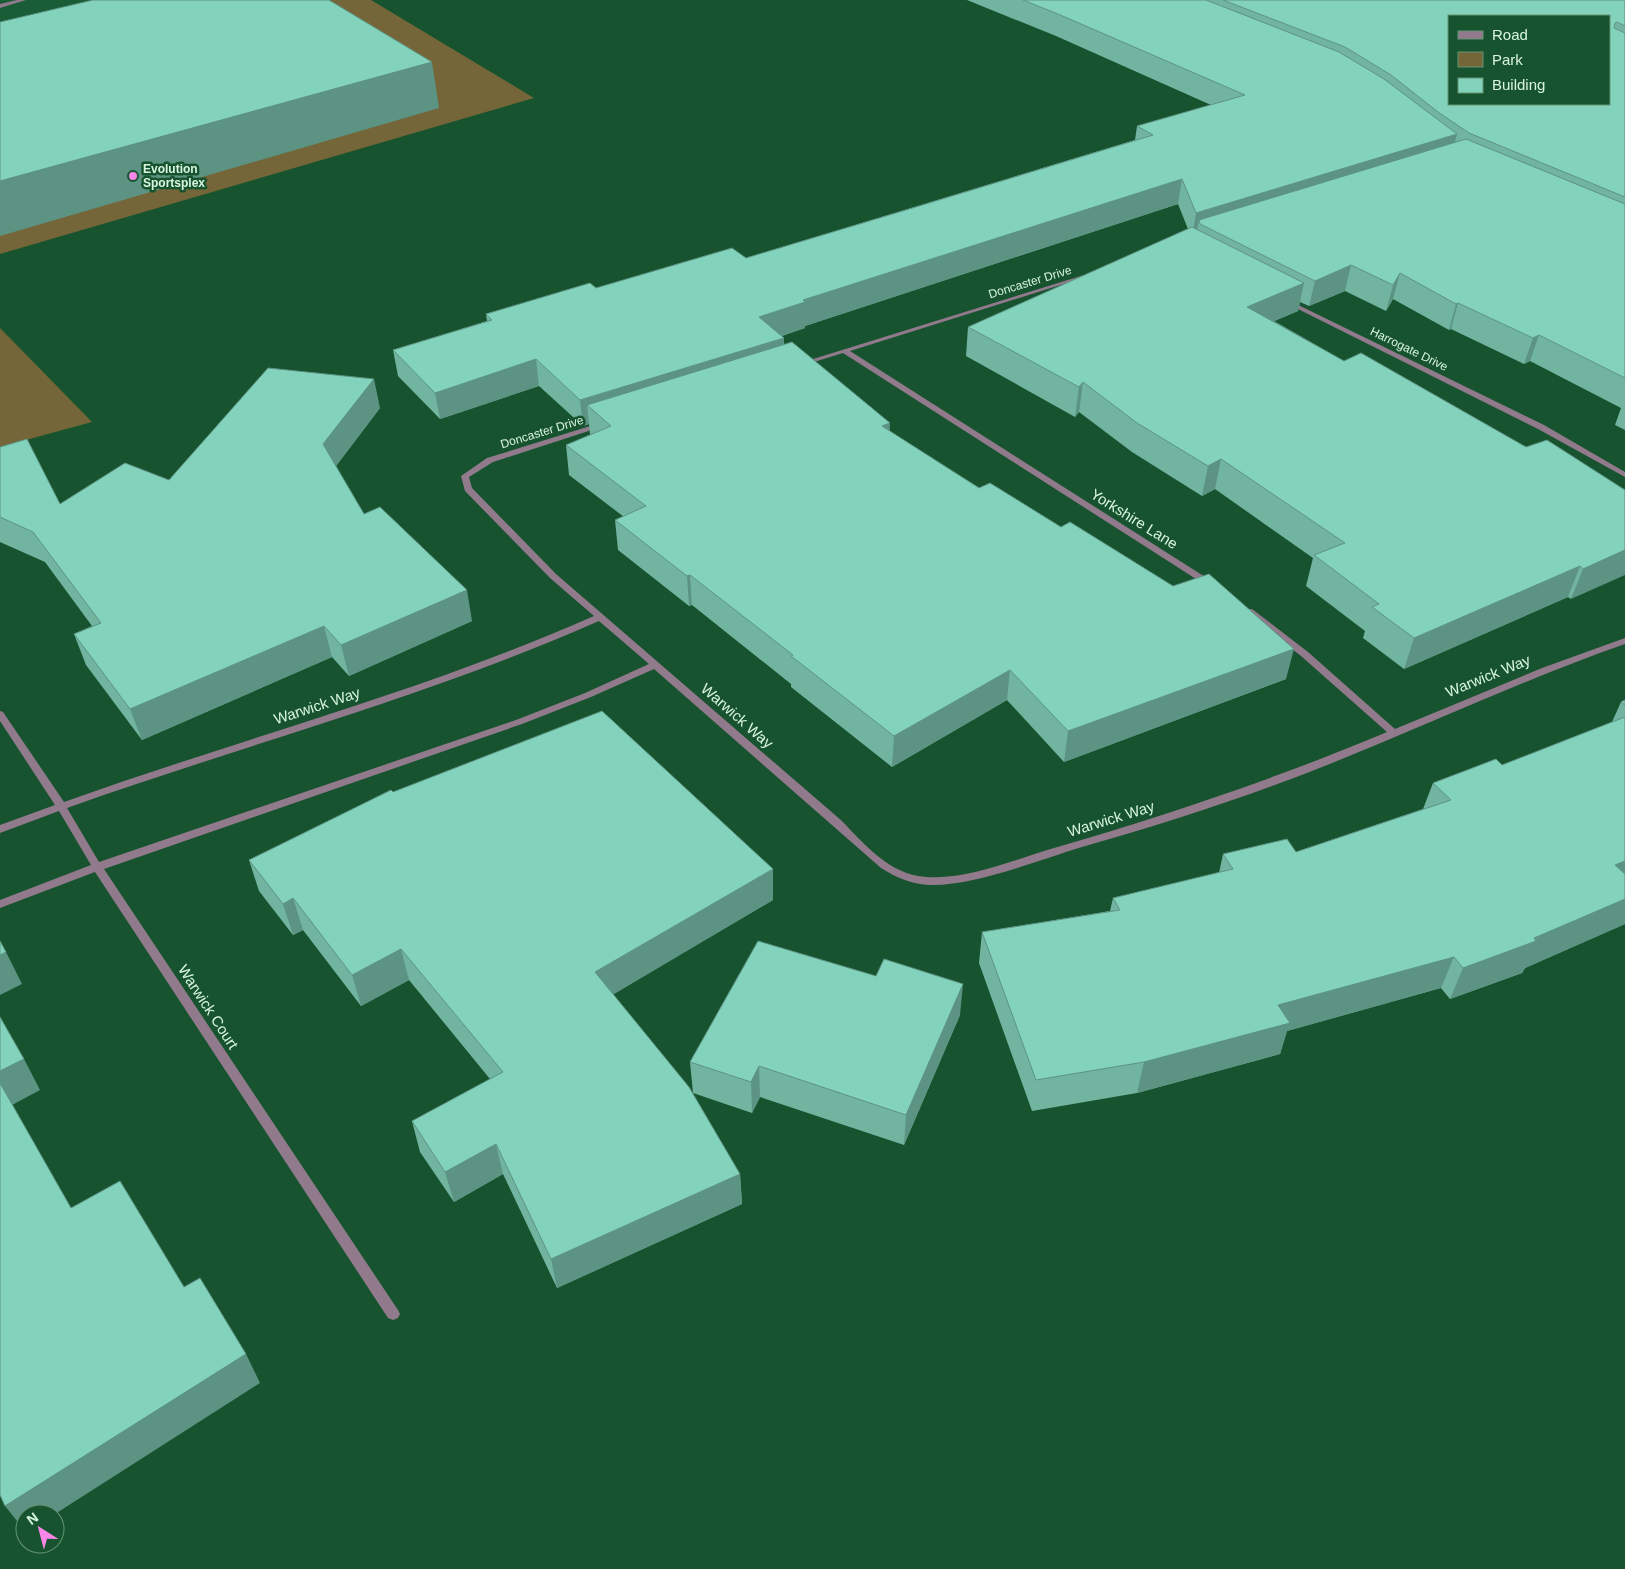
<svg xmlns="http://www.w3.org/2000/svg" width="1625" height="1569" font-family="Arial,sans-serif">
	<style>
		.built { fill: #185d35 }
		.green { fill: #746638 }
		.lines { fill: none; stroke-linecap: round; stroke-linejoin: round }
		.service { fill: #917a8c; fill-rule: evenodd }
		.minor { fill: #917a8c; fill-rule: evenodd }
		.wall { fill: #71b5a1 }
		.shaded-wall { fill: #5c9383 }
		.building { fill: #83d2bb; stroke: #5c9383; fill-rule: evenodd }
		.poi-dot { fill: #fa87e8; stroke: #18532f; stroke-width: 2 }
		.labels { text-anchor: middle; stroke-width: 5; stroke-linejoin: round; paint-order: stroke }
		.far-poi-label { font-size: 12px; font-weight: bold; fill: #d7f5df; stroke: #18532f; text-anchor: start }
		.far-street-label { font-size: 12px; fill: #d7f5df; stroke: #18532f }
		.street-label { font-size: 15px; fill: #d7f5df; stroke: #18532f }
	</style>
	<rect width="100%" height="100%" fill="#18532f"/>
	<!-- built -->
	<path class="built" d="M 0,0 L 91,0 L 0,21 Z"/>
	<!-- green -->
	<g class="green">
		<path d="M 188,0 L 371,0 L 534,98 L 0,254 L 0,44 Z"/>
		<path d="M 0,328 L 92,422 L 0,447 Z"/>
	</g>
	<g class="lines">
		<!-- service -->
		<path class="service" d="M 17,0 L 26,0 L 0,8 L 0,4 Z"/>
		<!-- minor -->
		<g class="minor">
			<path d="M 1084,275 L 1089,276 L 850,351 L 1213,582 L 1214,584 L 1213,586 L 1207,586 L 843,353 L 801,366 L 797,364 Z"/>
			<path d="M 1288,300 L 1544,425 L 1625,472 L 1625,477 L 1538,429 L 1284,302 Z"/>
			<path d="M 600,423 L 606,423 L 607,425 L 493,462 L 469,477 L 472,488 L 556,574 L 842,821 C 862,842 887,871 918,876 C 961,883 1013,860 1054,848 C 1167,815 1278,778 1387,732 L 1301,656 L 1246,613 L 1245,611 L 1246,609 L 1252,609 L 1308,652 L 1395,729 L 1542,668 L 1625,638 L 1625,644 C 1519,681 1417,730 1312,771 C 1237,800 1160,825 1082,847 C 1038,860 978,885 933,885 C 913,885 897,878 881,868 L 654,669 L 591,697 L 522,724 L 104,869 L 398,1310 L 400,1314 L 398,1318 L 393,1320 L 388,1318 L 95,872 L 0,908 L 0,900 L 91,865 L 59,811 L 0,833 L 0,825 L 55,805 L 0,721 L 0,711 L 3,712 L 64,802 C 240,739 422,692 594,616 L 550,578 L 465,491 L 461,476 L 487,458 ZM 599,621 L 649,664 L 585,693 L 516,720 L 99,862 L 67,808 C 244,745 427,697 599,621 Z"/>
		</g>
	</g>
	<!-- wall -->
	<g class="wall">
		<path d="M 967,0 L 1625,0 L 1625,430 L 1615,425 L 1621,408 L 1530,361 L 1524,364 L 1451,329 L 1449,330 L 1393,299 L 1386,311 L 1345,291 L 1309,306 L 1300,302 L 1298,311 L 1274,321 L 1344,361 L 1526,447 L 1625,490 L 1571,599 L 1568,597 L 1404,669 L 1363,638 L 1365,631 L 1306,586 L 1313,558 L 1215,489 L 1202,496 L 1132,452 L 1079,412 L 1075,417 L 966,356 L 968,327 L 1188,229 L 1178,204 L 805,326 L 805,328 L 782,336 L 784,345 L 890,432 L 1286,679 L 1064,762 L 1007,700 L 892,767 L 791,687 L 791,684 L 692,605 L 689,606 L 618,550 L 615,520 L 624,517 L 569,475 L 566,445 L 591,435 L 590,434 L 589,424 L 583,426 L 539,386 L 440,419 L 398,376 L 393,350 L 487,321 L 486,314 L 596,288 L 746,258 L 1135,140 L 1137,126 L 1211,105 L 1056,36 Z"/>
		<path d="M 380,408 L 336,466 L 364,514 L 472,621 L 349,676 L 332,657 L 142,740 L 86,665 L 74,634 L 92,626 L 45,562 L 0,542 L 0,447 L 60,504 L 169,480 Z"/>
		<path d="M 1625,700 L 1625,924 L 1525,968 L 1522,973 L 1450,999 L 1441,988 L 1287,1031 L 1280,1054 L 1137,1093 L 1032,1111 L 979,963 L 982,932 L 1110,911 L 1113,898 L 1219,873 L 1223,854 L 1296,852 L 1423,809 L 1433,783 L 1502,765 L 1612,722 L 1621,702 Z"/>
		<path d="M 393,792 L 773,869 L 773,900 L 613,994 L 740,1174 L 742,1204 L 557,1288 L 503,1174 L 454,1202 L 420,1152 L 412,1121 L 490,1079 L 409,980 L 361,1006 L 303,930 L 293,935 L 259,891 L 249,860 Z"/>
		<path d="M 960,1015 L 904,1145 L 760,1097 L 752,1113 L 693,1093 L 690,1062 Z"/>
	</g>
	<!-- shaded-wall -->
	<g class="shaded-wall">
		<path d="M 432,62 L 439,108 L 0,236 L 0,181 Z"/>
		<path d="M 1457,134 L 1451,158 L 1199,220 L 1196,237 L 1192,238 L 1196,213 Z"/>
		<path d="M 1182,179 L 1178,204 L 805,326 L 805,328 L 759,343 L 759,317 L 803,300 Z"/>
		<path d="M 1351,265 L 1345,291 L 1309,306 L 1315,281 Z"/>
		<path d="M 1400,273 L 1393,299 L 1386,311 L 1393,285 Z"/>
		<path d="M 1304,283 L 1298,311 L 1242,335 L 1247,307 Z"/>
		<path d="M 1458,303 L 1451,329 L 1449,330 L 1456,304 Z"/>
		<path d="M 1539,335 L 1530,361 L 1524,364 L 1533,338 Z"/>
		<path d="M 784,338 L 784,364 L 587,405 L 589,424 L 583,426 L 580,400 Z"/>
		<path d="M 536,359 L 539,386 L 440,419 L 435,393 Z"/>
		<path d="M 374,379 L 380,408 L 330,474 L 323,444 Z"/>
		<path d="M 1083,382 L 1079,412 L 1075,417 L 1079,387 Z"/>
		<path d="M 890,423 L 889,452 L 882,426 Z"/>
		<path d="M 1221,459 L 1215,489 L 1202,496 L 1208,466 Z"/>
		<path d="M 1625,550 L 1625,575 L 1571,599 L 1583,569 Z"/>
		<path d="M 1580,566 L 1568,597 L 1404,669 L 1414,638 Z"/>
		<path d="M 690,575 L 692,605 L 689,606 L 687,576 Z"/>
		<path d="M 467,590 L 472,621 L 349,676 L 341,645 Z"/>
		<path d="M 324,626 L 332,657 L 142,740 L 130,709 Z"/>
		<path d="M 1294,649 L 1286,679 L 1064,762 L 1068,731 Z"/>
		<path d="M 1010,670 L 1007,700 L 892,767 L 894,736 Z"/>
		<path d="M 1625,861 L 1625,886 L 1615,865 Z"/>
		<path d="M 773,869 L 773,900 L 599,1003 L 595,972 Z"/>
		<path d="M 293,898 L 303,930 L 293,935 L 283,904 Z"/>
		<path d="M 1625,899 L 1625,924 L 1525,968 L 1522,973 L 1450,999 L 1463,968 L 1534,938 Z"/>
		<path d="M 401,949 L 409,980 L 361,1006 L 352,975 Z"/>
		<path d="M 6,952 L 22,984 L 0,995 L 0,955 Z"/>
		<path d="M 1454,957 L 1441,988 L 1287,1031 L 1280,1054 L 1137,1093 L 1144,1062 L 1278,1005 Z"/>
		<path d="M 963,984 L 960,1015 L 904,1145 L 906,1115 Z"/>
		<path d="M 24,1059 L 40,1090 L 12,1105 L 0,1083 L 0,1071 Z"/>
		<path d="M 759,1066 L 760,1097 L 752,1113 L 751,1082 Z"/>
		<path d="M 496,1144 L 503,1174 L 454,1202 L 445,1172 Z"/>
		<path d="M 740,1174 L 742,1204 L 557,1288 L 551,1259 Z"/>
		<path d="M 246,1354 L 260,1383 L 55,1514 L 25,1514 L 25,1531 L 5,1506 Z"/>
	</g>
	<!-- building -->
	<g class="building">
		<path d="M 93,0 L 329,0 L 432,62 L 0,181 L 0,22 Z"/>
		<path d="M 1023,0 L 1206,0 L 1339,52 L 1384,79 L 1457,134 L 1196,213 L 1182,179 L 803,300 L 805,302 L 759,317 L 784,338 L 580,400 L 536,359 L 435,393 L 393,350 L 492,320 L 486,314 L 590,283 L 596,288 L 732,248 L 746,258 L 906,210 L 1153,135 L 1137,126 L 1245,95 L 1058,14 Z"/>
		<path d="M 1223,0 L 1625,0 L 1625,26 L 1617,22 L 1615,23 L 1614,28 L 1625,33 L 1625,197 L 1469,133 L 1438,112 L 1391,75 L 1345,47 ZM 1449,16 L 1609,16 L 1609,104 L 1449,104 Z"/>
		<path d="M 1466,139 L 1625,204 L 1625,378 L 1539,335 L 1533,338 L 1458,303 L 1456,304 L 1400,273 L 1393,285 L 1351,265 L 1315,281 L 1200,224 L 1199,220 Z"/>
		<path d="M 1192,227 L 1304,283 L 1247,307 L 1344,361 L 1361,353 L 1526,447 L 1547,440 L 1625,490 L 1625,550 L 1583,569 L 1580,566 L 1414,638 L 1372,607 L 1379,604 L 1314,555 L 1345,543 L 1221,459 L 1208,466 L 1137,423 L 1083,382 L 1079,387 L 968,327 Z"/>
		<path d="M 792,342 L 890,423 L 882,426 L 979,488 L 990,483 L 1061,527 L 1070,522 L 1173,586 L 1209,574 L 1294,649 L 1068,731 L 1010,670 L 894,736 L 791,656 L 793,655 L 690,575 L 687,576 L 615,520 L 646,506 L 566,445 L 611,426 L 587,405 Z"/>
		<path d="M 268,368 L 374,379 L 323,444 L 364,514 L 380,507 L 467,590 L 341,645 L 324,626 L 130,709 L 74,634 L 101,623 L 33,532 L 0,517 L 0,447 L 27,439 L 60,504 L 125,463 L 169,480 Z"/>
		<path d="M 1625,700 L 1625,705 L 1621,702 Z"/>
		<path d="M 602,711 L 773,869 L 595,972 L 689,1087 L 740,1174 L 551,1259 L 496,1144 L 445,1172 L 412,1121 L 503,1072 L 401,949 L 352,975 L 293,898 L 283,904 L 249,860 L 391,790 L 393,792 Z"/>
		<path d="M 1625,717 L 1625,861 L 1615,865 L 1625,874 L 1625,899 L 1534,938 L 1536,941 L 1463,968 L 1454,957 L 1278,1005 L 1290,1023 L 1144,1062 L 1036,1080 L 982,932 L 1120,910 L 1113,898 L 1233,869 L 1223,854 L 1287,839 L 1296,852 L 1451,800 L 1433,783 L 1496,759 L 1502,765 Z"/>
		<path d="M 0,941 L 6,952 L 0,955 Z"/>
		<path d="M 758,941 L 876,976 L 884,959 L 963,984 L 906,1115 L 759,1066 L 751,1082 L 690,1062 Z"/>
		<path d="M 0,1017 L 24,1059 L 0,1071 Z"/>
		<path d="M 0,1083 L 71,1208 L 120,1181 L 184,1287 L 200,1278 L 246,1354 L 5,1506 L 0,1495 Z"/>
	</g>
	<!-- markers -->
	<circle class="poi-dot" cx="133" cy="176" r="5"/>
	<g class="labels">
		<!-- far-poi labels -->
		<g class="far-poi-label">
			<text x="143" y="173">Evolution<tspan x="143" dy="14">Sportsplex</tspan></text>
		</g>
		<!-- far-street labels -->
		<g class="far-street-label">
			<text transform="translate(1030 282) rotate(-17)" y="4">Doncaster Drive</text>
			<text transform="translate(1409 349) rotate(26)" y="4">Harrogate Drive</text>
			<text transform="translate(542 432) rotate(-17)" y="4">Doncaster Drive</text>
		</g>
		<!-- street labels -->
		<g class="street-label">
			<text transform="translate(1134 519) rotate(32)" y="5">Yorkshire Lane</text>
			<text transform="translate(1488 676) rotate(-22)" y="5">Warwick Way</text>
			<text transform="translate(317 706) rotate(-18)" y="5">Warwick Way</text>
			<text transform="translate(737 716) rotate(41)" y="5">Warwick Way</text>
			<text transform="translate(1111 819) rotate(-17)" y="5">Warwick Way</text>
			<text transform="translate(208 1007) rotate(57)" y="5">Warwick Court</text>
		</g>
	</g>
	<!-- legend -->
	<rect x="1448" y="15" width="162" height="90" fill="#18532f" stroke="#649475"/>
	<rect x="1458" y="31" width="25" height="8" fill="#917a8c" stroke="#649475"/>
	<text x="1492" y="40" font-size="15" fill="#d7f5df">Road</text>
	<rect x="1458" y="52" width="25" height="15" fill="#746638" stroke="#649475"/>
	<text x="1492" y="65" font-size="15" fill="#d7f5df">Park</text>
	<rect x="1458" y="78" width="25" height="15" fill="#83d2bb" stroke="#649475"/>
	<text x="1492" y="90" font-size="15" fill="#d7f5df">Building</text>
	<!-- north arrow -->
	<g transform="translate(40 1529) rotate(324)"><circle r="24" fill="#18532f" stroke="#649475"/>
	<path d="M0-4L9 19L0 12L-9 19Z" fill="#fa87e8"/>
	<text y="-8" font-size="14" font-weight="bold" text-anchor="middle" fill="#d7f5df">N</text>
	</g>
</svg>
